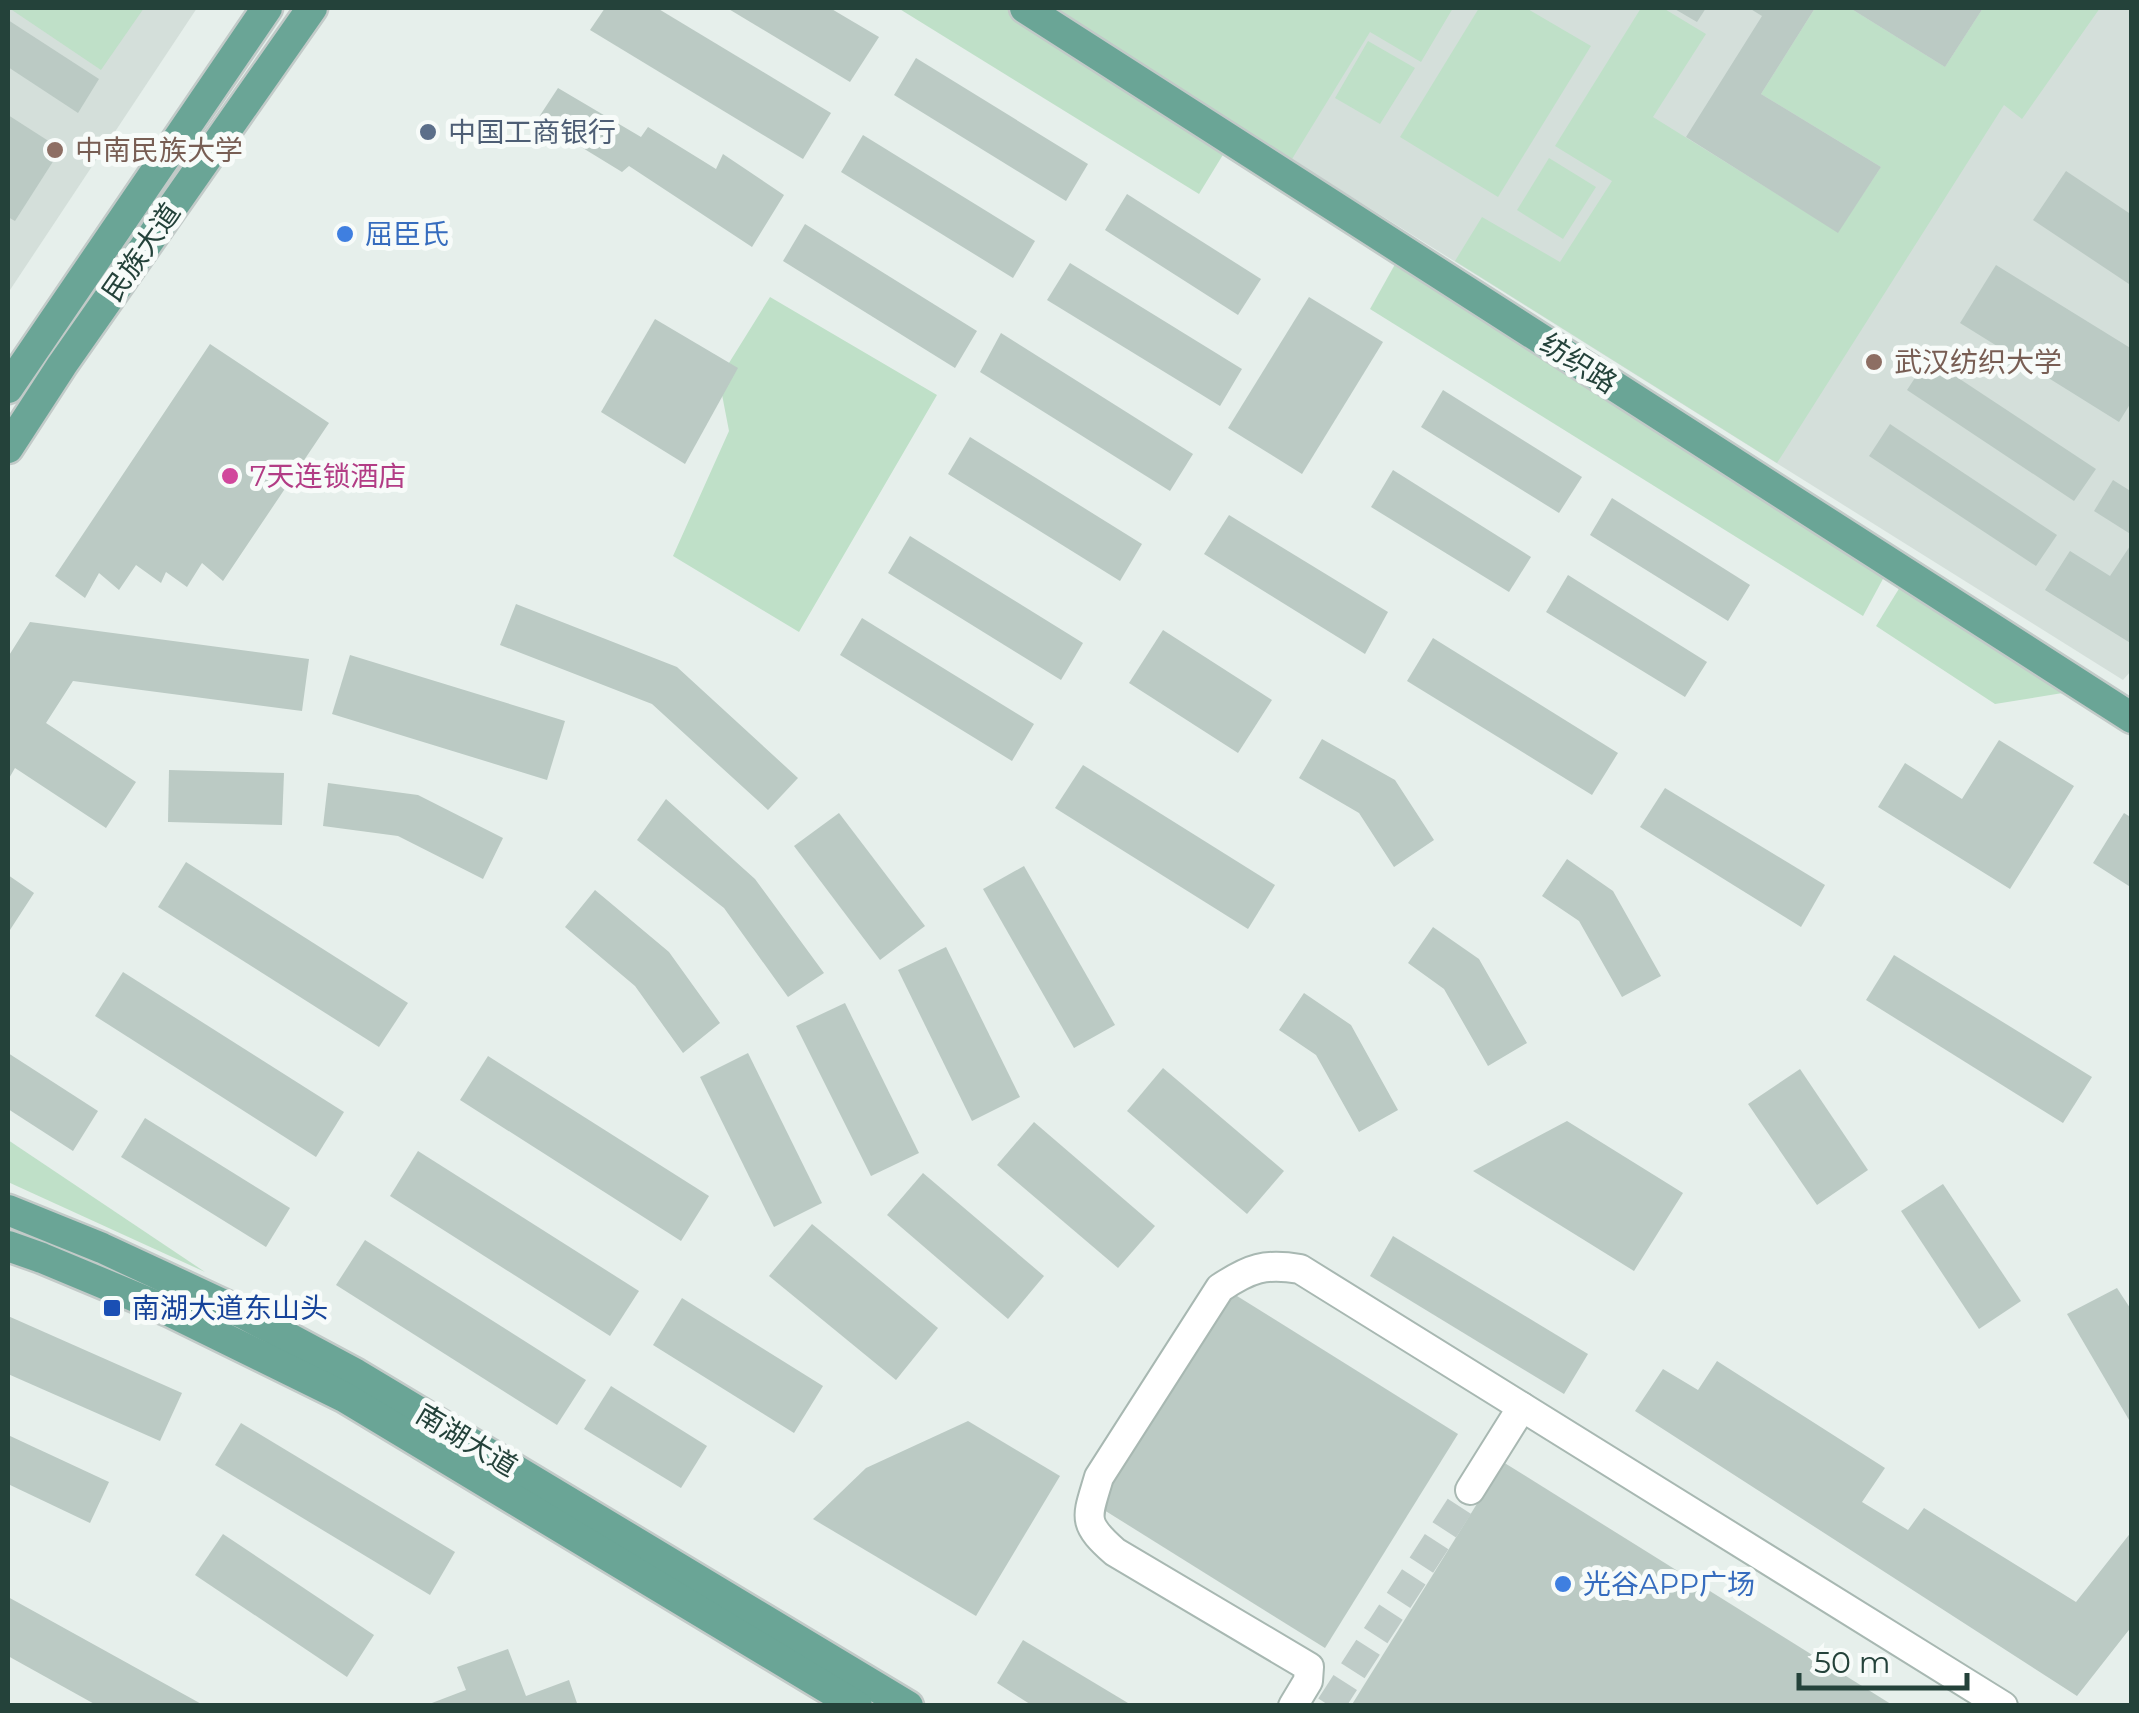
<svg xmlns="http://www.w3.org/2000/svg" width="2139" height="1713" font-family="Montserrat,'Noto Sans SC',sans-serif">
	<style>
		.built { fill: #d4dfda }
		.green { fill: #bfe0c8 }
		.building { fill: #bbcac4 }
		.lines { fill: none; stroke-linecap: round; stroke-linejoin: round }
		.minor-tunnel { stroke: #bfccc8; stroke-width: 28; stroke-dasharray: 28 14; stroke-linecap: butt }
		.minor-casing { stroke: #a8b8b2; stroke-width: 32 }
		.major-casing { stroke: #c2cac8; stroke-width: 35 }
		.minor { stroke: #fff; stroke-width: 28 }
		.major { stroke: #6aa596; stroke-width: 30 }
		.service-dot { fill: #5c6f8a; stroke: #f7fbf9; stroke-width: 4 }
		.education-dot { fill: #8d6e63; stroke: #f7fbf9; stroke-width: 4 }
		.shop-dot { fill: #3f7fe0; stroke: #f7fbf9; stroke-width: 4 }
		.hotel-dot { fill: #d1479c; stroke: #f7fbf9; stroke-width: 4 }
		.transit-dot { fill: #1a4fb4; stroke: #f7fbf9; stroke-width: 4 }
		.labels { text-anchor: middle; stroke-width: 10; stroke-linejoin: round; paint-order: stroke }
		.service-label { font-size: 28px; fill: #4e5e75; stroke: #f7fbf9; text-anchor: start }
		.education-label { font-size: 28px; fill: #785e54; stroke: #f7fbf9; text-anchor: start }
		.shop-label { font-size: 28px; fill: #366cbe; stroke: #f7fbf9; text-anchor: start }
		.street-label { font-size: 28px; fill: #24423a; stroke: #f7fbf9 }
		.hotel-label { font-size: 28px; fill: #b23c85; stroke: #f7fbf9; text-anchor: start }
		.transit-label { font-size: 28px; fill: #164399; stroke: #f7fbf9; text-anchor: start }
	</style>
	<rect width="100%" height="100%" fill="#e6efeb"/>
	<!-- built -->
	<g class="built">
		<path d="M 8,8 L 197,8 L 8,293 Z"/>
		<path d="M 1050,8 L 2131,8 L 2131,671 L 2123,680 Z"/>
	</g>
	<!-- green -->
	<g class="green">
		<path d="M 9,8 L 144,8 L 101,70 Z"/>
		<path d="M 898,8 L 1025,8 L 1232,140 L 1199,194 Z"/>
		<path d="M 1050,8 L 1453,8 L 1421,62 L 1370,32 L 1292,159 Z"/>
		<path d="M 1479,8 L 1526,8 L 1591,46 L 1498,197 L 1400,137 Z"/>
		<path d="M 1641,8 L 1663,8 L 1706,34 L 1653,117 L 1838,232 L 1881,167 L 1761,94 L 1815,8 L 1850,8 L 1945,67 L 1983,8 L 2100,8 L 2022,119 L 2004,105 L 1777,463 L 1455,261 L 1482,217 L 1560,262 L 1612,181 L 1555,146 Z"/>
		<path d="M 1368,41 L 1415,68 L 1380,124 L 1335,98 Z"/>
		<path d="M 1549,158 L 1596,187 L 1563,239 L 1517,210 Z"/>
		<path d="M 1403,250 L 1891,564 L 1863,616 L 1370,309 Z"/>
		<path d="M 770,297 L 937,395 L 799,632 L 673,556 L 729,431 L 719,379 Z"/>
		<path d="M 1908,574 L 2087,689 L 1995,704 L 1876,626 Z"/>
		<path d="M 8,1140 L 205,1272 L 8,1182 Z"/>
	</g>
	<!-- building -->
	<g class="building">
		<path d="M 605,8 L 657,8 L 831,113 L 803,159 L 590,30 Z"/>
		<path d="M 727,8 L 830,8 L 879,37 L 850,82 Z"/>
		<path d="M 1673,8 L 1706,8 L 1697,22 Z"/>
		<path d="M 1749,8 L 1815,8 L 1761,94 L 1881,167 L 1838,233 L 1686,137 L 1762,16 Z"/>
		<path d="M 1850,8 L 1983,8 L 1945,67 Z"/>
		<path d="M 8,20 L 99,79 L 78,113 L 8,67 Z"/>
		<path d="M 916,58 L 1088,164 L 1066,201 L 894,95 Z"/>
		<path d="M 558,88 L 641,137 L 648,127 L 716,169 L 723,154 L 784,195 L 752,247 L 629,166 L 622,172 L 537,120 Z"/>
		<path d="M 8,115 L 61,149 L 15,221 L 8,217 Z"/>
		<path d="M 863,135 L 1035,241 L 1013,278 L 841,172 Z"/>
		<path d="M 2066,171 L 2132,215 L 2132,286 L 2033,220 Z"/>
		<path d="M 1127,194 L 1261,279 L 1238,315 L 1105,230 Z"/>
		<path d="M 805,224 L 977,331 L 955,368 L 783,261 Z"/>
		<path d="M 1070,263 L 1242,369 L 1220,406 L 1047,300 Z"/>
		<path d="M 1996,265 L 2132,349 L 2132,401 L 2119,422 L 1960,323 Z"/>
		<path d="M 1309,297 L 1383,342 L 1302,474 L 1228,428 Z"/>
		<path d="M 655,319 L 738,368 L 685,464 L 601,412 Z"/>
		<path d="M 1001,333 L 1193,454 L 1170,491 L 980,372 Z"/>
		<path d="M 210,344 L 329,423 L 223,581 L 202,563 L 187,587 L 166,572 L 161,583 L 136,565 L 119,590 L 99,573 L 85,598 L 55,576 Z"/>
		<path d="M 1928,358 L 2096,469 L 2074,501 L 1907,390 Z"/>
		<path d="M 1443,390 L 1582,477 L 1559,513 L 1421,427 Z"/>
		<path d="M 1890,424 L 2057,535 L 2036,566 L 1869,456 Z"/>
		<path d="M 970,437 L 1142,544 L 1120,581 L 948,474 Z"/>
		<path d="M 1393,470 L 1531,557 L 1509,592 L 1371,507 Z"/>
		<path d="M 2113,480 L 2132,492 L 2132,535 L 2094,511 Z"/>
		<path d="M 1612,498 L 1750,585 L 1728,621 L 1590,535 Z"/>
		<path d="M 1229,515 L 1388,612 L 1365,654 L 1204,554 Z"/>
		<path d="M 910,536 L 1083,643 L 1061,680 L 888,573 Z"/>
		<path d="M 2132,543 L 2132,644 L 2045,590 L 2070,551 L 2110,576 Z"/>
		<path d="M 1568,575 L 1707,662 L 1685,697 L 1546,612 Z"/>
		<path d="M 516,604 L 677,667 L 798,778 L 768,810 L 652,704 L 500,645 Z"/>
		<path d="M 862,618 L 1034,724 L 1012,761 L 840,655 Z"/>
		<path d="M 30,622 L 309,659 L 302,711 L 73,681 L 46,723 L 136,782 L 106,828 L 15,768 L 8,780 L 8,657 Z"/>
		<path d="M 1163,630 L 1272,700 L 1238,753 L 1129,683 Z"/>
		<path d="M 1433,638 L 1618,753 L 1592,795 L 1407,681 Z"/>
		<path d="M 350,655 L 565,721 L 547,780 L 332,714 Z"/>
		<path d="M 1322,739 L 1395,780 L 1434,840 L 1394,867 L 1359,813 L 1299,778 Z"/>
		<path d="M 1999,740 L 2074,786 L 2010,889 L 1878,807 L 1905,763 L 1962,799 Z"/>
		<path d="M 1083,765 L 1275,885 L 1248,929 L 1055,808 Z"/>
		<path d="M 169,770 L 284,773 L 282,825 L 168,822 Z"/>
		<path d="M 328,783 L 418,795 L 503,838 L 483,879 L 398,836 L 323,826 Z"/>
		<path d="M 1665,788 L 1825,885 L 1801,927 L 1640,827 Z"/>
		<path d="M 666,799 L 755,879 L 824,973 L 788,997 L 724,908 L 637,840 Z"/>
		<path d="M 839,813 L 925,926 L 880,960 L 794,846 Z"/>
		<path d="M 2124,813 L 2132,818 L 2132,888 L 2093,863 Z"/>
		<path d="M 1567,859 L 1613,891 L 1661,976 L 1622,997 L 1579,921 L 1542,896 Z"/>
		<path d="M 186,862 L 408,1003 L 379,1047 L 158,907 Z"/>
		<path d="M 1024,866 L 1115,1025 L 1074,1048 L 983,889 Z"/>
		<path d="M 8,875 L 34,893 L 8,933 Z"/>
		<path d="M 595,890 L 669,952 L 720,1023 L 683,1053 L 635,986 L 565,927 Z"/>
		<path d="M 1433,927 L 1479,959 L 1527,1043 L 1488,1066 L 1444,989 L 1408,963 Z"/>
		<path d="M 946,947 L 1020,1097 L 972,1121 L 898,970 Z"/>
		<path d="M 1894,955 L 2092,1077 L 2063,1123 L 1866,1000 Z"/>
		<path d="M 123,972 L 344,1112 L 316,1157 L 95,1016 Z"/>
		<path d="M 1304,993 L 1351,1025 L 1398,1110 L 1359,1132 L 1316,1055 L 1279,1030 Z"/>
		<path d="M 845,1003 L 919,1153 L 871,1176 L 796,1026 Z"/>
		<path d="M 8,1053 L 98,1111 L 73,1151 L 8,1109 Z"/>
		<path d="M 748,1053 L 822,1203 L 774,1227 L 700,1077 Z"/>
		<path d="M 488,1056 L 709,1196 L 681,1241 L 460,1100 Z"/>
		<path d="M 1163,1068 L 1284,1171 L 1247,1214 L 1127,1111 Z"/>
		<path d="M 1800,1069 L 1868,1170 L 1817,1205 L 1748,1104 Z"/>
		<path d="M 145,1118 L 290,1208 L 266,1247 L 121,1157 Z"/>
		<path d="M 1567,1121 L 1683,1193 L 1634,1271 L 1473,1171 Z"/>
		<path d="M 1034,1122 L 1155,1226 L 1118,1268 L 997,1165 Z"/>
		<path d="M 418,1151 L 639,1291 L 610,1336 L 390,1196 Z"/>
		<path d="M 923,1173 L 1044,1276 L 1008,1319 L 887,1215 Z"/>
		<path d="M 1943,1184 L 2021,1301 L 1979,1329 L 1901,1211 Z"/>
		<path d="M 812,1224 L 938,1328 L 896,1380 L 769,1276 Z"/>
		<path d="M 1393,1236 L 1588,1354 L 1564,1394 L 1370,1276 Z"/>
		<path d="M 365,1240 L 586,1380 L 557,1425 L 336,1285 Z"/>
		<path d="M 2117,1288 L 2132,1311 L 2132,1425 L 2067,1314 Z"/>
		<path d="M 1229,1291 L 1458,1434 L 1325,1648 L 1096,1505 Z"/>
		<path d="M 682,1298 L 823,1386 L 794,1433 L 653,1345 Z"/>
		<path d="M 8,1316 L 182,1393 L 160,1441 L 8,1374 Z"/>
		<path d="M 1717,1361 L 1885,1468 L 1862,1502 L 1908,1530 L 1924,1508 L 2076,1602 L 2132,1531 L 2132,1626 L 2077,1696 L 1635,1411 L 1663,1369 L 1698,1390 Z"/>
		<path d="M 611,1386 L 707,1446 L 681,1488 L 584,1429 Z"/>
		<path d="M 968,1421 L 1060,1476 L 976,1616 L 813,1519 L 866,1468 Z"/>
		<path d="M 241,1423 L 455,1552 L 430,1595 L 215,1465 Z"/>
		<path d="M 8,1435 L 109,1482 L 90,1523 L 8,1484 Z"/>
		<path d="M 1503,1462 L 1894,1706 L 1351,1706 Z"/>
		<path d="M 223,1534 L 374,1635 L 347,1677 L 195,1575 Z"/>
		<path d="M 8,1597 L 205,1706 L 98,1706 L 8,1656 Z"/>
		<path d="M 1023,1640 L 1133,1706 L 1033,1706 L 997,1683 Z"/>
		<path d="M 508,1649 L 526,1696 L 569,1680 L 578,1706 L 424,1706 L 466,1690 L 457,1667 Z"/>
	</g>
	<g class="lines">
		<!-- minor-tunnel -->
		<path class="minor-tunnel" d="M 1330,1706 L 1470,1490"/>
		<!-- minor casing -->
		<g class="minor-casing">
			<g id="minor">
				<path d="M 1470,1490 L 1522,1407"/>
				<path d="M 1293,1706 L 1308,1681 L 1309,1667 L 1115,1552 C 1081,1522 1087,1518 1099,1477 L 1220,1288 C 1250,1268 1265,1263 1300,1269 L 2003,1706"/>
			</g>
		</g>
		<!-- major casing -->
		<g class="major-casing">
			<g id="major">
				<path d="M 1025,8 L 2132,718"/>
				<path d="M 8,388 L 267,8"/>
				<path d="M 8,448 L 62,365 L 312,8"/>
				<path d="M 8,1210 L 102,1248 L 246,1315 L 356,1374 L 908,1706"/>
				<path d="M 8,1246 L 42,1258 L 169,1311 L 344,1397 L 857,1706"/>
			</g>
		</g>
		<!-- minor -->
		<use href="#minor" class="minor"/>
		<!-- major -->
		<use href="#major" class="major"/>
	</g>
	<!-- markers -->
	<circle class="service-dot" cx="428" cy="132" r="10"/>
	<g class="education-dot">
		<circle cx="55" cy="150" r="10"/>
		<circle cx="1874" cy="362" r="10"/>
	</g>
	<g class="shop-dot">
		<circle cx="345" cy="234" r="10"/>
		<circle cx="1563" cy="1584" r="10"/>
	</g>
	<circle class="hotel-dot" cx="230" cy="476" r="10"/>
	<rect class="transit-dot" x="102" y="1298" width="20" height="20" rx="5"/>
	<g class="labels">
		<!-- service labels -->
		<g class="service-label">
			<text x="448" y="142">中国工商银行</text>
		</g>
		<!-- education labels -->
		<g class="education-label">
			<text x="75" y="160">中南民族大学</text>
			<text x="1894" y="372">武汉纺织大学</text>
		</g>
		<!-- shop labels -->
		<g class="shop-label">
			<text x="365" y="244">屈臣氏</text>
			<text x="1583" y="1594">光谷APP广场</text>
		</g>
		<!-- street labels -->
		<g class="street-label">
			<text transform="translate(141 252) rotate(-55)" y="10">民族大道</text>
			<text transform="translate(1579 363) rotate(33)" y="10">纺织路</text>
			<text transform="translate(467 1440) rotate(31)" y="10">南湖大道</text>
		</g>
		<!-- hotel labels -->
		<g class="hotel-label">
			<text x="250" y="486">7天连锁酒店</text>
		</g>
		<!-- transit labels -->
		<g class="transit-label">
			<text x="132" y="1318">南湖大道东山头</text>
		</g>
	</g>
	<!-- border -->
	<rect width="2139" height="1713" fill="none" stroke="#24423a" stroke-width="20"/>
	<!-- scale -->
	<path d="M1799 1673v15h168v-15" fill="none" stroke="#24423a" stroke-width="5"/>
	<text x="1814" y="1673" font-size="30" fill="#24423a" stroke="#f7fbf9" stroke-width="8" paint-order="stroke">50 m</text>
</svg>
